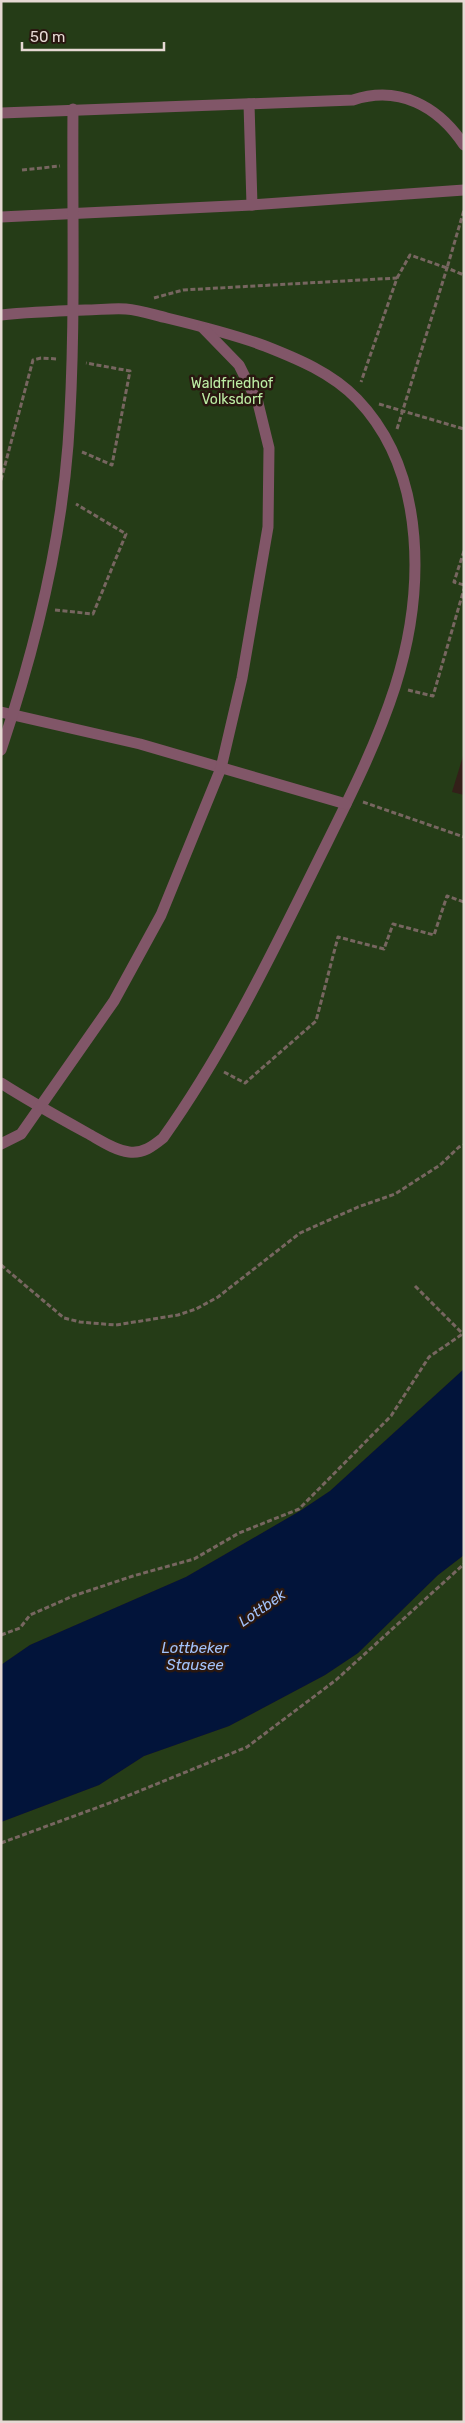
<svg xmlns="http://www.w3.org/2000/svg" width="465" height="2423" font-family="Rubik,sans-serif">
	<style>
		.green { fill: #253c17 }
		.water { fill: #02143a }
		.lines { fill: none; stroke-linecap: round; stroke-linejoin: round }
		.path { stroke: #776660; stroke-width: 3; stroke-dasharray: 5 2.5; stroke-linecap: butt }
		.service { stroke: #815668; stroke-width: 11 }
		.labels { text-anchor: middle; stroke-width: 5; stroke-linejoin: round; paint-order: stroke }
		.park-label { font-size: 14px; fill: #bceda4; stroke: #291710 }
		.water-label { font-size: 15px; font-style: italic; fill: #a2c2fa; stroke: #291710 }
	</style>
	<rect width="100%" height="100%" fill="#332019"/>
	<!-- green -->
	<g class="green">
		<path d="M 1,1 L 464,1 L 464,753 L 452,792 L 464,795 L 464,1369 L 330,1491 L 300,1511 L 186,1577 L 30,1645 L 1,1665 Z"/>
		<path d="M 464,1555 L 464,2422 L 1,2422 L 1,1822 L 99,1785 L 144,1756 L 229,1726 L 325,1675 L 358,1653 L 438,1575 Z"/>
	</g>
	<!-- water -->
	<path class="water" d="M 464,1369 L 464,1555 L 438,1575 L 358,1653 L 325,1675 L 229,1726 L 144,1756 L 99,1785 L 1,1822 L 1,1665 L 30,1645 L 186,1577 L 300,1511 L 330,1491 Z"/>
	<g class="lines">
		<!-- path -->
		<g class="path">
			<path d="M 22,170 L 60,166"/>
			<path d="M 397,278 L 410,255 L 447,268 L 464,210"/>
			<path d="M 154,298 L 183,290 L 397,278 L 361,382"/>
			<path d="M 379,404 L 464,429"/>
			<path d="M 397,429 L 447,268 L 464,275"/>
			<path d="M 82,452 L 112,465 L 130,371 L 86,363"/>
			<path d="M 1,480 L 33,360 L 41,358 L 58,359"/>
			<path d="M 464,551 L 454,582 L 464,585"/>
			<path d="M 55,610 L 93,614 L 126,534 L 76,504"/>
			<path d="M 408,690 L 433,696 L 464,589"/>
			<path d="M 363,802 L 464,837"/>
			<path d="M 224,1072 L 245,1083 L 316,1021 L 338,937 L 384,949 L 393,924 L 434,935 L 447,896 L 464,902"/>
			<path d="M 1,1265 L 64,1318 L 80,1322 L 116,1325 L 178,1315 L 196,1309 L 218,1297 L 300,1233 L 358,1207 L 395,1194 L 440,1165 L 459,1147 L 464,1145"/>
			<path d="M 415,1286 L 463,1334"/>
			<path d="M 1,1635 L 20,1628 L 30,1615 L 73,1596 L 133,1576 L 194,1559 L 239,1533 L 299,1509 L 391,1416 L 429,1357 L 464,1333"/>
			<path d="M 1,1843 L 115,1801 L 247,1747 L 336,1680 L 464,1564"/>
		</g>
		<!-- service -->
		<g class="service">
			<path d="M 249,104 L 252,205"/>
			<path d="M 1,113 L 353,100 C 399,85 438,106 464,145"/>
			<path d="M 1,217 L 252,205 L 464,190"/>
			<path d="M 1,315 C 29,312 57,311 85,310 C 98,310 113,308 126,309 C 140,310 154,315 167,318 C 200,326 233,334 265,346 C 298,359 332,373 357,399 C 429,474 424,596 395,687 C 374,752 342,812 312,873 C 267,964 222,1055 163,1138 C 153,1146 143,1154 129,1152 C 114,1150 100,1140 87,1133 C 58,1117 29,1101 1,1083"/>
			<path d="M 1,712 L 140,744 L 346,804"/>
			<path d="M 1,750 C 34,652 60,549 68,445 C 76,334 72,221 73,109"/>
			<path d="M 1,1144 L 21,1134 L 114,1001 L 161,915 L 221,768 L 242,678 L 268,527 L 269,448 L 258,403 L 239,365 L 203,328"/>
		</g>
	</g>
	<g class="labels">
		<!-- park labels -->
		<g class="park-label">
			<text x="232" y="388">Waldfriedhof<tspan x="232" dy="16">Volksdorf</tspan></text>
		</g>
		<!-- water labels -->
		<g class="water-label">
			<text transform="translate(262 1608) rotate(-35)" y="5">Lottbek</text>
			<text x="195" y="1653">Lottbeker<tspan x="195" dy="17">Stausee</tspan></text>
		</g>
	</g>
	<!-- border -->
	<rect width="465" height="2423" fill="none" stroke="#e6d9d4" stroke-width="5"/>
	<!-- scale -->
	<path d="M22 42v8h142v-8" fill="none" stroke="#e6d9d4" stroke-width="2.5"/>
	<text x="30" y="42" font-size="15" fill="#e6d9d4" stroke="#291710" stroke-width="4" paint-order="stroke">50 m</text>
</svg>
